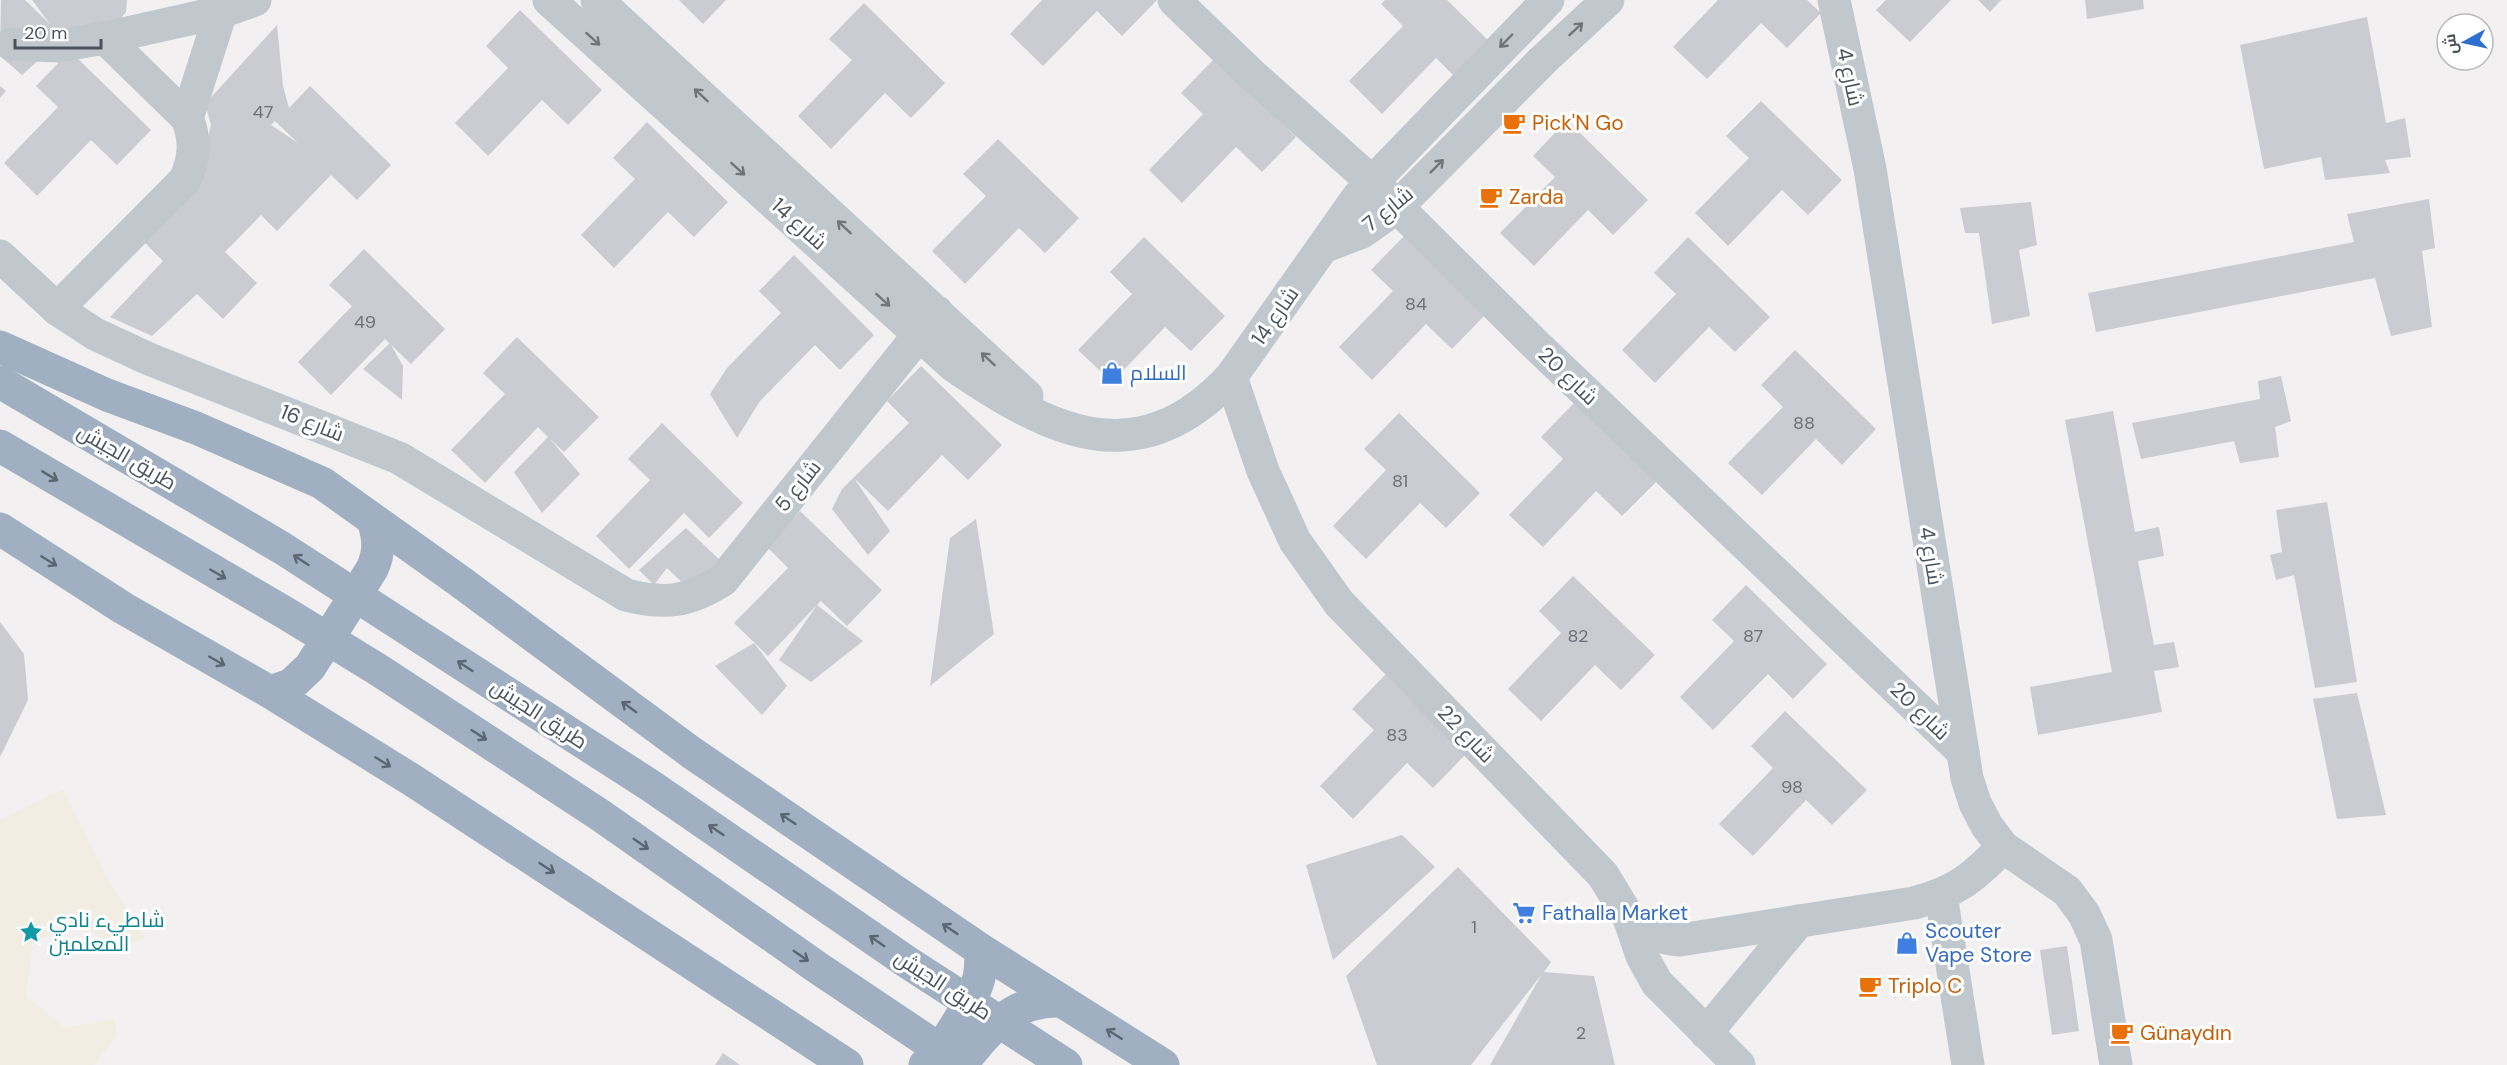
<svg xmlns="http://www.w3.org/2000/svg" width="2507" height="1065" font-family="'DM Sans',Cairo,sans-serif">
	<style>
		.sand { fill: #f1ede3 }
		.building { fill: #cbccd2; fill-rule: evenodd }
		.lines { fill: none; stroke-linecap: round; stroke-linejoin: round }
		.minor { stroke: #c0c7cd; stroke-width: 33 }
		.trunk { stroke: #a0b0c2; stroke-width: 33 }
		.oneway { stroke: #6d767d }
		.oneway2 { stroke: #5b6670 }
		.labels { text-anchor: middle; stroke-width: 6; stroke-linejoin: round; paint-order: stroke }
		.number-label { font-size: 18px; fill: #6a7179 }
		.street-label { font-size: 21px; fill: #4a535b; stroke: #fff }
		.food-label { font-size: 21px; fill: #c56008; stroke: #fff; text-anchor: start }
		.shop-label { font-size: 21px; fill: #366cbe; stroke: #fff; text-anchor: start }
		.culture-label { font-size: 21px; fill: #0d838f; stroke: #fff; text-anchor: start }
	</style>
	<rect width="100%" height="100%" fill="#f2f0f0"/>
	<!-- sand -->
	<path class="sand" d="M 63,790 L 108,879 L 145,938 L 116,949 L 85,926 L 33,940 L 26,997 L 65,1028 L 114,1019 L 117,1036 L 94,1065 L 0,1065 L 0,819 Z"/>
	<!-- building -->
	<g class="building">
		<path d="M 1,0 L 25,0 L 50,24 L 32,0 L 127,0 L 126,12 L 105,38 L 61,40 L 22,75 L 0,56 Z"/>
		<path d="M 679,0 L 726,0 L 703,24 Z"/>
		<path d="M 1042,0 L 1157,0 L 1122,36 L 1097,11 L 1043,66 L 1010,34 Z"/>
		<path d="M 1385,0 L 1447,0 L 1496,48 L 1462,84 L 1436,58 L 1382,114 L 1349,81 L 1403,26 L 1381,4 Z"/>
		<path d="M 1718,0 L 1807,0 L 1821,13 L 1787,48 L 1761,23 L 1707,79 L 1673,47 Z"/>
		<path d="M 1886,0 L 1951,0 L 1910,42 L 1876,10 Z"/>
		<path d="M 1978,0 L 2001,0 L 1990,12 Z"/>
		<path d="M 2085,0 L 2143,0 L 2144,9 L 2087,19 Z"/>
		<path d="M 864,3 L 945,83 L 911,118 L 885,93 L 831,149 L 798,116 L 852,60 L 829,39 Z"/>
		<path d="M 520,10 L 602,90 L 568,125 L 542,100 L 488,156 L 455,123 L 508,68 L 486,46 Z"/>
		<path d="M 2367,17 L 2386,123 L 2405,118 L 2411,157 L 2385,160 L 2390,173 L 2325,180 L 2321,157 L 2264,169 L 2240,45 Z"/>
		<path d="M 277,25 L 283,86 L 289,108 L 310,86 L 391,165 L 357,200 L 331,175 L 277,231 L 261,215 L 225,252 L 257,283 L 223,319 L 197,294 L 152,336 L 110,317 L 163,261 L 141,239 L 175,204 L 180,209 L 189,188 L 198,179 L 211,125 L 205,104 ZM 275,121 L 298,143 L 271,125 Z"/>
		<path d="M 70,51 L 151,130 L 117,165 L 91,140 L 37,196 L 4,163 L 58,107 L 36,86 Z"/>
		<path d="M 1215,58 L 1296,137 L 1262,172 L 1236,147 L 1182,203 L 1149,170 L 1203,114 L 1181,93 Z"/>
		<path d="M 0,86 L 6,91 L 0,98 Z"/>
		<path d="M 1761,101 L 1842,180 L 1808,215 L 1782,190 L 1728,246 L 1695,213 L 1749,158 L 1726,136 Z"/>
		<path d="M 1567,120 L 1648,200 L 1613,235 L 1588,210 L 1534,266 L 1500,233 L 1555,177 L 1533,156 Z"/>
		<path d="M 647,122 L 728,202 L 694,237 L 668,212 L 614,268 L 581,235 L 635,179 L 613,158 Z"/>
		<path d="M 998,139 L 1079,218 L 1045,253 L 1019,228 L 965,284 L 932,251 L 986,196 L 963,174 Z"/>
		<path d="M 2429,199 L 2435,248 L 2422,251 L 2432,327 L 2391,336 L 2375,278 L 2096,332 L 2088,293 L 2354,242 L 2347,214 Z"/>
		<path d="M 2031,202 L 2037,245 L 2019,250 L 2030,316 L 1992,324 L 1979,233 L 1965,233 L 1960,208 Z"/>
		<path d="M 1405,235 L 1486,314 L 1452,349 L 1426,324 L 1372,380 L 1339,347 L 1393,291 L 1371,270 Z"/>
		<path d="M 1144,237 L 1225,316 L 1191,351 L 1165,327 L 1112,382 L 1078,350 L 1132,294 L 1110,272 Z"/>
		<path d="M 1688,237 L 1770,317 L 1735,352 L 1709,327 L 1655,383 L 1622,350 L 1676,294 L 1654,273 Z"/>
		<path d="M 364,249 L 445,329 L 411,364 L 385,339 L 331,395 L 298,362 L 352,306 L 329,285 Z"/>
		<path d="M 794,255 L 874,335 L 840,370 L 815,345 L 760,401 L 737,438 L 710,394 L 727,368 L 781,313 L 759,291 Z"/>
		<path d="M 517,337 L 599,417 L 564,452 L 550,439 L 580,474 L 542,513 L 514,472 L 548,437 L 538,427 L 485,483 L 451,450 L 505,394 L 483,373 Z"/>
		<path d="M 390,343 L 403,366 L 402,400 L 363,369 Z"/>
		<path d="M 1795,350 L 1876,429 L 1842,465 L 1816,439 L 1762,495 L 1728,463 L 1783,407 L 1761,385 Z"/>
		<path d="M 921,366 L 1002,445 L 968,480 L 942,455 L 888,511 L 854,478 L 890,531 L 868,555 L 832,509 L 842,489 L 909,423 L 887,401 Z"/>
		<path d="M 2281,376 L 2291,421 L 2275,427 L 2279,457 L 2240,463 L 2234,441 L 2141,459 L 2132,423 L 2260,399 L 2258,381 Z"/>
		<path d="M 1575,402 L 1657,481 L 1622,516 L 1596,491 L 1543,547 L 1509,515 L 1563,459 L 1541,437 Z"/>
		<path d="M 2113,411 L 2135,532 L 2159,527 L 2164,556 L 2138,561 L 2154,645 L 2174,642 L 2179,667 L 2154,671 L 2162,712 L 2038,735 L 2030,687 L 2112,672 L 2065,420 Z"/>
		<path d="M 1399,413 L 1480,493 L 1446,528 L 1420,503 L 1366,559 L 1333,526 L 1386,470 L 1364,449 Z"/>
		<path d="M 662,423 L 743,503 L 709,538 L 684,513 L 629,569 L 596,536 L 650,480 L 628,459 Z"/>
		<path d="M 2327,502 L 2357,682 L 2315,688 L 2294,575 L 2276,580 L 2270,555 L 2282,552 L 2276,510 Z"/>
		<path d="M 800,511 L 882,590 L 847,626 L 821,601 L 817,605 L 863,641 L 811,682 L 779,660 L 817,605 L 768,656 L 734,623 L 788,568 L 766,546 Z"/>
		<path d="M 976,519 L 994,634 L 930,686 L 950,538 Z"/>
		<path d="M 686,528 L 722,562 L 688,588 L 667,568 L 654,585 L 639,570 Z"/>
		<path d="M 1573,576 L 1655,655 L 1621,690 L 1595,665 L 1541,721 L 1508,689 L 1561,633 L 1539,611 Z"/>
		<path d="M 1746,585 L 1827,664 L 1793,699 L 1768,674 L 1713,730 L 1680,697 L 1734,641 L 1712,620 Z"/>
		<path d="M 0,622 L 24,654 L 28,700 L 0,757 Z"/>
		<path d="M 754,643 L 787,686 L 762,715 L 715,666 Z"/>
		<path d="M 1386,674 L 1467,753 L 1433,788 L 1407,763 L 1353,819 L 1320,786 L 1374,730 L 1352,709 Z"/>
		<path d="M 2357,693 L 2386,815 L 2337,819 L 2313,699 Z"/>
		<path d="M 1785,711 L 1867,790 L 1832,825 L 1806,800 L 1753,856 L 1719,824 L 1773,768 L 1751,746 Z"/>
		<path d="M 1402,835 L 1435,867 L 1333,960 L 1306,865 Z"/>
		<path d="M 1458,867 L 1551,962 L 1544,972 L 1594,976 L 1615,1065 L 1490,1065 L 1542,974 L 1471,1065 L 1377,1065 L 1346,976 Z"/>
		<path d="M 2067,946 L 2079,1031 L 2052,1035 L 2040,950 Z"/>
		<path d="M 723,1053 L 740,1065 L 715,1065 Z"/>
	</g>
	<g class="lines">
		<!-- minor -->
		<g class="minor">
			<path d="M 549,0 L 954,366 C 1051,432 1137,477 1231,377 L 1358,197 L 1548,0"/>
			<path d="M 597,0 L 1027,396"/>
			<path d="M 1174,0 L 1251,74 L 1371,181 L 1534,343 L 1963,752"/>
			<path d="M 1834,0 L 1870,169 L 1967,778 L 1975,803 L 1987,826 L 2003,847 L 2067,891 L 2084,914 L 2096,940 L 2116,1065"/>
			<path d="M 105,38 L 187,118"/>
			<path d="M 11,44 L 58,46 L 105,38 L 221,12 L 255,0"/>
			<path d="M 1323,247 L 1362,232 L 1397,207 L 1543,60 L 1608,0"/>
			<path d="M 0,256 L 57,309 L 95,334 L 149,359 L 399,458 L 626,595 C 666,605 688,602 723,580 L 937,312"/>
			<path d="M 57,309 L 185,180 C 195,158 196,140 187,118 L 221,12"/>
			<path d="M 1231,377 L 1263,471 L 1295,541 L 1339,603 L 1603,875 L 1629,918 L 1642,956 L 1657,983 L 1739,1065"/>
			<path d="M 1941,895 L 1968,1065"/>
			<path d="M 1629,918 C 1645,932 1659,938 1680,940 L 1914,903 C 1957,891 1972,879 2003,847"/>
			<path d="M 1706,1033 L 1799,921"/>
		</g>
		<!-- trunk -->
		<g class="trunk">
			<path d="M 0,347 L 107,395 L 196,428 L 322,483 L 458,580 L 692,753 L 981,950 L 1163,1065"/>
			<path d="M 0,382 L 282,548 L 651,786 L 907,962 L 1066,1065"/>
			<path d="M 0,446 L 287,614 L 377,669 L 600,815 L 818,968 L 963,1065"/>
			<path d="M 0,529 L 123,608 L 270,692 L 412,780 L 847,1065"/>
			<path d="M 270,692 L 291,685 L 310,667 L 372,569 C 380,552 379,538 373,520"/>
			<path d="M 925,1065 C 943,1050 973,1001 979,978 C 981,968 981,959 981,950"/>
			<path d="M 961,1065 C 988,1030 1013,999 1061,1001"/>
		</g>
	</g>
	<!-- one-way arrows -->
	<defs><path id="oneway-shaft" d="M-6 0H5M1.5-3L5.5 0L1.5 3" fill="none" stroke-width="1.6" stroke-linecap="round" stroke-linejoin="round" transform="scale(1.5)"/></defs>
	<g class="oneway">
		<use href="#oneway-shaft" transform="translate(1576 29) rotate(-43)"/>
		<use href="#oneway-shaft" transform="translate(593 39) rotate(42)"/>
		<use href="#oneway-shaft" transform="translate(1506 41) rotate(134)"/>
		<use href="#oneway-shaft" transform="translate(701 95) rotate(-137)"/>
		<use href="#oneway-shaft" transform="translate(1437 166) rotate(-45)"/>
		<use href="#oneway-shaft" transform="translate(738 169) rotate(42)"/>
		<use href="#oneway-shaft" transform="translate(844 227) rotate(-137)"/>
		<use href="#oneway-shaft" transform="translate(883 300) rotate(42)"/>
		<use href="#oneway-shaft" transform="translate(988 359) rotate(-137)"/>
	</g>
	<g class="oneway2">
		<use href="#oneway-shaft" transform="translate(50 476) rotate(31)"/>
		<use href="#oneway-shaft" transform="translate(301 560) rotate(-147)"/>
		<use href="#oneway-shaft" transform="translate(49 561) rotate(32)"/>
		<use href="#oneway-shaft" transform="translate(218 574) rotate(30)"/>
		<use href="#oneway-shaft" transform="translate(217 661) rotate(30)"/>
		<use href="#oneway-shaft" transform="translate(465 666) rotate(-147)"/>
		<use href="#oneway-shaft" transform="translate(629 707) rotate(-144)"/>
		<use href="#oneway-shaft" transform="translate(479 735) rotate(33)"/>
		<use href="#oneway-shaft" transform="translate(383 762) rotate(32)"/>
		<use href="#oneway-shaft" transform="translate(788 819) rotate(-146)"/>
		<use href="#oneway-shaft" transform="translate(716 830) rotate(-146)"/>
		<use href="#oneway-shaft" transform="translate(641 844) rotate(35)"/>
		<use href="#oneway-shaft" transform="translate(547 868) rotate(33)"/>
		<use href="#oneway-shaft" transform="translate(950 929) rotate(-146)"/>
		<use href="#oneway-shaft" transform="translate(877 941) rotate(-145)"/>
		<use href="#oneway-shaft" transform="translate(801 956) rotate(35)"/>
		<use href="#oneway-shaft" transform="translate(1114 1034) rotate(-148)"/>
	</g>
	<!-- icons -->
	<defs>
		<g id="cafe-bare" transform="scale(1.8)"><path d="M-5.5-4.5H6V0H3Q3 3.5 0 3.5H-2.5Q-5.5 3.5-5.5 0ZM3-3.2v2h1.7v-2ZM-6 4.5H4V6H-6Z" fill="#e8710a" stroke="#fff" stroke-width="2.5" paint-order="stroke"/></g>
		<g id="shop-bare" transform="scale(1.8)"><path d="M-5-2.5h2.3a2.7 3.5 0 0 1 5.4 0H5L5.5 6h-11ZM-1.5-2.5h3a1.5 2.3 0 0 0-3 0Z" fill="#3f7fe0" stroke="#fff" stroke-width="2.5" paint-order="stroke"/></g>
		<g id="supermarket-bare" transform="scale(1.8)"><path d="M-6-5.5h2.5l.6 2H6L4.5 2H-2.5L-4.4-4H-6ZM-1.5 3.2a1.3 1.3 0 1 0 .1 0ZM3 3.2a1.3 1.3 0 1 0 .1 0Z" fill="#3f7fe0" stroke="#fff" stroke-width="2.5" paint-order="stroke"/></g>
		<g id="sight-bare" transform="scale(1.8)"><path d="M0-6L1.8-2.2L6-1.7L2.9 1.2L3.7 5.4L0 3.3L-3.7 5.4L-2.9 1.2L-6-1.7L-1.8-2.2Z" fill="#0f9aa8" stroke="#fff" stroke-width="2.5" paint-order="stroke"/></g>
	</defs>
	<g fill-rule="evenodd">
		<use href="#cafe-bare" x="1514" y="123"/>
		<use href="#cafe-bare" x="1491" y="197"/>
		<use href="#shop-bare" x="1112" y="373"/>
		<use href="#supermarket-bare" x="1524" y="913"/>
		<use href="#sight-bare" x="31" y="932"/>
		<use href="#shop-bare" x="1907" y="943"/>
		<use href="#cafe-bare" x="1870" y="986"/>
		<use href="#cafe-bare" x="2122" y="1033"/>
	</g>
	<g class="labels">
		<!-- number labels -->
		<g class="number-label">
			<text x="263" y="118">47</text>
			<text x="1416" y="310">84</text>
			<text x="365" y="328">49</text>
			<text x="1804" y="429">88</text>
			<text x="1400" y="487">81</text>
			<text x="1578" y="642">82</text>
			<text x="1753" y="642">87</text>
			<text x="1397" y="741">83</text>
			<text x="1792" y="793">98</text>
			<text x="1474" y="933">1</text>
			<text x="1581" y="1039">2</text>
		</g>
		<!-- street labels -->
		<g class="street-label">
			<text transform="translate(1850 77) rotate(78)" y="7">شارع 4</text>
			<text transform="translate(1388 209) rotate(-39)" y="7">شارع 7</text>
			<text transform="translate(799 224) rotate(42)" y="7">شارع 14</text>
			<text transform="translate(1275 316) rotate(-55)" y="7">شارع 14</text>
			<text transform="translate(1568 376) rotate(44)" y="7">شارع 20</text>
			<text transform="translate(312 423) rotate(22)" y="7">شارع 16</text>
			<text transform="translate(127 457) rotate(30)" y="7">طريق الجيش</text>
			<text transform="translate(798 486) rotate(-51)" y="7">شارع 5</text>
			<text transform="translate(1931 556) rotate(81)" y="7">شارع 4</text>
			<text transform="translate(1920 711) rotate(44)" y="7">شارع 20</text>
			<text transform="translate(539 714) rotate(33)" y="7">طريق الجيش</text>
			<text transform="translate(1466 734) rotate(46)" y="7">شارع 22</text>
			<text transform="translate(943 985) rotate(33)" y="7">طريق الجيش</text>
		</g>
		<!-- food labels -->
		<g class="food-label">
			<text x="1532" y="130">Pick'N Go</text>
			<text x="1509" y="204">Zarda</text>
			<text x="1888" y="993">Triplo C</text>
			<text x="2140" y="1040">Günaydın</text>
		</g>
		<!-- shop labels -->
		<g class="shop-label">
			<text x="1130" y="380">السلام</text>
			<text x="1542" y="920">Fathalla Market</text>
			<text x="1925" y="938">Scouter<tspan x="1925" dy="24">Vape Store</tspan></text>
		</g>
		<!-- culture labels -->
		<g class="culture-label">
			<text x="49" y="927">شاطيء نادي<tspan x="49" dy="24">المعلمين</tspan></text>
		</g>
	</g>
	<!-- north arrow -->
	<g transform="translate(2465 42) rotate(262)"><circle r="28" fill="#ffffff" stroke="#b7babd" stroke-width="1.5"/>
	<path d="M0-4.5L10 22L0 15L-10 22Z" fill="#2e6ece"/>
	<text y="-9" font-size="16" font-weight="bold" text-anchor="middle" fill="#4a535b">ش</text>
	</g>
	<!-- scale -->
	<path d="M15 39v9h86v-9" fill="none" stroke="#4a535b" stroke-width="3"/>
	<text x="24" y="39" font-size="18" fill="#4a535b" stroke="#ffffff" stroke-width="4.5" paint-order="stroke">20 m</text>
</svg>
